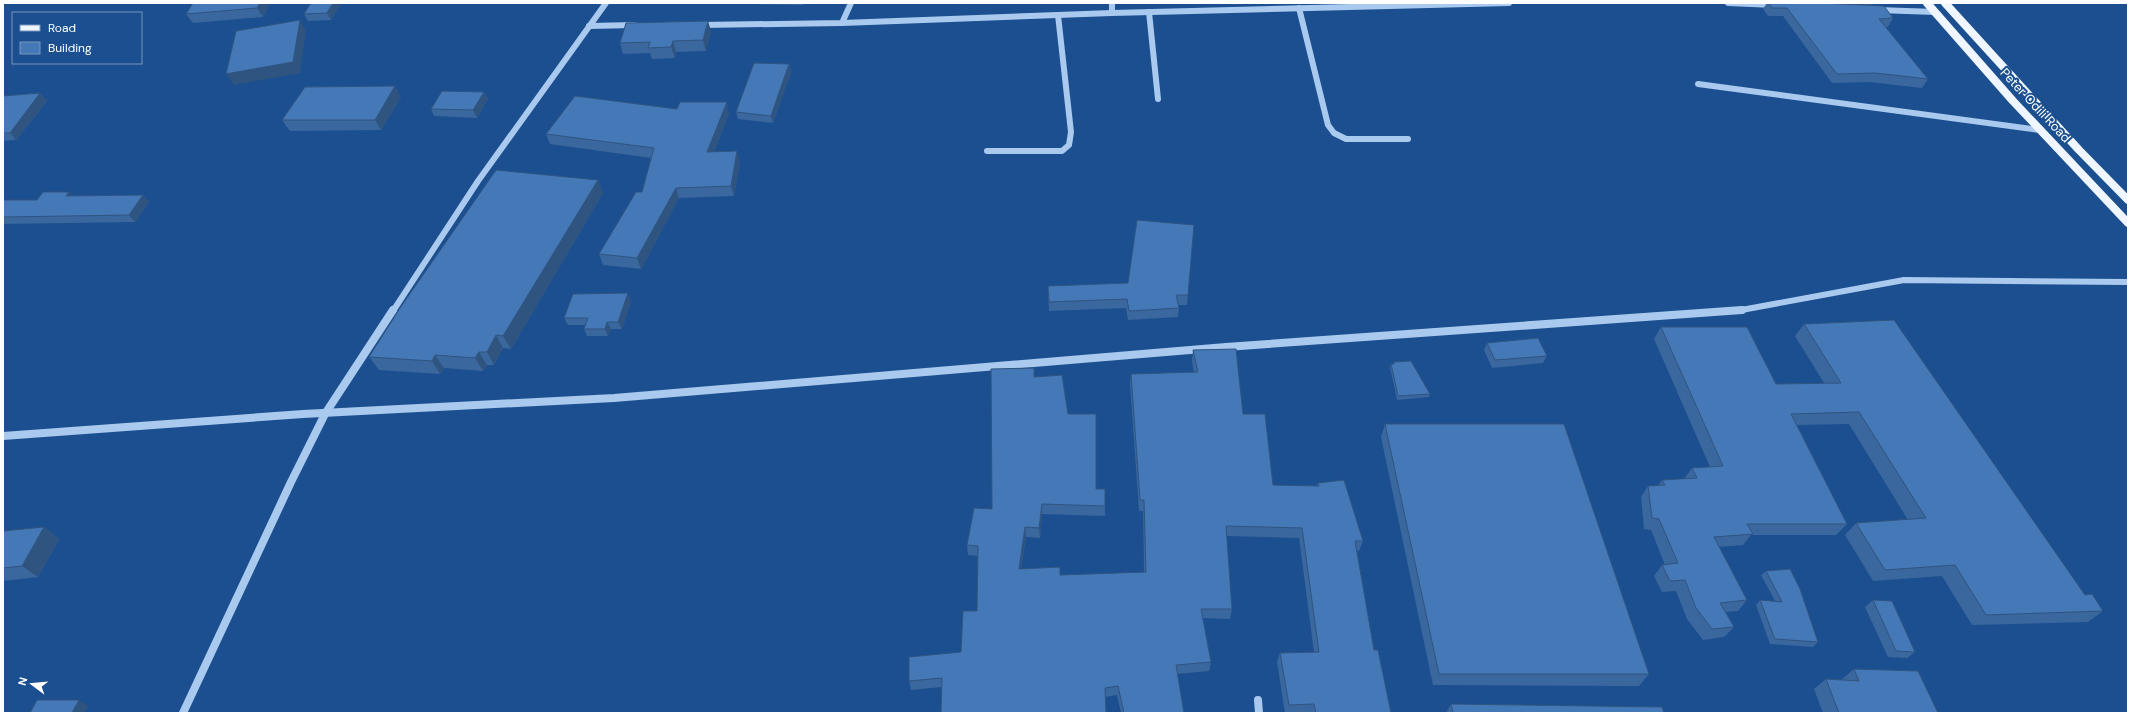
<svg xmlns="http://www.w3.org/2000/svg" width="2131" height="716" font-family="'DM Sans',sans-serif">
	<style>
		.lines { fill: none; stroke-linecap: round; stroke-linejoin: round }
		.minor-far1 { stroke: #a9c9ee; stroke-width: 6 }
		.minor { stroke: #a9c9ee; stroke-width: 8 }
		.major { stroke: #f0f6ff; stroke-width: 8 }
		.wall { fill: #3a679d }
		.shaded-wall { fill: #305480 }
		.building { fill: #4478b7; stroke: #305480 }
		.labels { text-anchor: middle; stroke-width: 4; stroke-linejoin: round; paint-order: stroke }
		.street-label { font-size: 13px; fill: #fff; stroke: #1b4f8f }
	</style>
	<rect width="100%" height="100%" fill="#1b4f8f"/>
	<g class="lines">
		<!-- minor-far1 -->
		<g class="minor-far1">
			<path d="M 1112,3 L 1112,13"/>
			<path d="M 1728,3 L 1775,5"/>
			<path d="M 1299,8 L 1328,125 L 1334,133 L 1346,139 L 1408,139"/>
			<path d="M 1878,10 L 1935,12"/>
			<path d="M 1149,12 L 1158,99"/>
			<path d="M 842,23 L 851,3"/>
			<path d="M 701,25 L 842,23 L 1112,13 L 1509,3"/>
			<path d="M 589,26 L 635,25"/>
			<path d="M 1698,84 L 2040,130"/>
			<path d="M 987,151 L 1062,151 L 1069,145 L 1071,132 L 1058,15"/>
			<path d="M 393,311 L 478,181 L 606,3"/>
			<path d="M 1736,311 L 1904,280 L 2128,282"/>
		</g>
		<!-- minor -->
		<g class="minor">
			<path d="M 3,436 L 303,414 L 614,398 L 1226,347 L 1742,310"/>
			<path d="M 1258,700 L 1259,713"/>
			<path d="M 183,713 L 291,482 L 325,414 L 393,310"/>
		</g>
		<!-- major -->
		<g class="major">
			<path d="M 1927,3 L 2013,101 L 2128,223"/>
			<path d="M 1945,3 L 2079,150 L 2128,200"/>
		</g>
	</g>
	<!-- wall -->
	<g class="wall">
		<path d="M 270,3 L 263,17 L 193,23 L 186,14 Z"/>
		<path d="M 311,3 L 341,3 L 331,20 L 308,21 L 304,14 Z"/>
		<path d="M 748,3 L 803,3 L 803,5 L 748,4 Z"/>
		<path d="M 1767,3 L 1822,3 L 1893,18 L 1888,27 L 1885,27 L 1928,79 L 1922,88 L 1869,82 L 1832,83 L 1783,16 L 1768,16 L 1763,9 Z"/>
		<path d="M 1832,3 L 1872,3 L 1871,5 Z"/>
		<path d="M 711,31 L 706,51 L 676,52 L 675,58 L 652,59 L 650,53 L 623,54 L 620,43 Z"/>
		<path d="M 789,64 L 791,72 L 773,123 L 738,119 L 736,112 Z"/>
		<path d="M 484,92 L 488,99 L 477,118 L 434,116 L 431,109 Z"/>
		<path d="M 40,93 L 47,101 L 16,140 L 3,141 L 3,96 Z"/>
		<path d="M 401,97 L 381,130 L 290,131 L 282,120 Z"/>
		<path d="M 677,109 L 729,113 L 714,152 L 740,162 L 734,196 L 679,198 L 641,269 L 603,265 L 599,254 L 642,192 L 651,158 L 550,144 L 546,134 Z"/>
		<path d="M 598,180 L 603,193 L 511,349 L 503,348 L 494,365 L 487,365 L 483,371 L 444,368 L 440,374 L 379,370 L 369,357 Z"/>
		<path d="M 143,195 L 149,202 L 135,222 L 3,224 L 3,200 L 37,200 L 72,196 Z"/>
		<path d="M 1048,286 L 1188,295 L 1187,305 L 1178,305 L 1179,308 L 1178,317 L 1128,320 L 1126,308 L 1049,311 Z"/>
		<path d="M 631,301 L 622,329 L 611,329 L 608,336 L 587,336 L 584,329 L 585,325 L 568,325 L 564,318 Z"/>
		<path d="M 1804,324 L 2085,595 L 2103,611 L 2088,622 L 1972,625 L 1942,576 L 1873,581 L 1845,535 L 1856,523 L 1908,520 L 1849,424 L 1797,425 L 1847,524 L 1836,535 L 1751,535 L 1743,545 L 1719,547 L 1747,600 L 1738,611 L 1726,612 L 1734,627 L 1724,637 L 1703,640 L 1687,619 L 1676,591 L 1662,592 L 1654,576 L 1662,565 L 1665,565 L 1651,530 L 1644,529 L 1641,497 L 1648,486 L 1658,486 L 1662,480 L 1684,479 L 1692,468 L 1710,467 L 1654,339 L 1661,327 L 1776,384 L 1824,383 L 1795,336 Z"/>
		<path d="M 1487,343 L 1547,356 L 1543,363 L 1492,368 L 1484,350 Z"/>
		<path d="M 1193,350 L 1243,414 L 1273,485 L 1316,486 L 1318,483 L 1363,541 L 1359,551 L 1357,551 L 1374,650 L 1391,713 L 1285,713 L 1277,662 L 1280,653 L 1314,652 L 1299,538 L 1226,536 L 1232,609 L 1230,619 L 1203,618 L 1211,662 L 1209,671 L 1177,674 L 1184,713 L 1121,713 L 1117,695 L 1105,697 L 942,687 L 911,690 L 909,681 L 961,652 L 977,611 L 978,556 L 968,555 L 967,545 L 992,509 L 1034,377 L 1068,414 L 1096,489 L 1105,506 L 1105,516 L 1042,514 L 1040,538 L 1026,537 L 1021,569 L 1060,575 L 1144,572 L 1143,511 L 1139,511 L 1130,384 L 1131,374 L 1194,373 L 1192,361 Z"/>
		<path d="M 1394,362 L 1430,394 L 1429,397 L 1397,400 L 1390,367 L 1391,364 L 1393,364 Z"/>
		<path d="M 1385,424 L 1649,674 L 1639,686 L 1433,685 L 1381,437 Z"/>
		<path d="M 44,527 L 59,539 L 38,577 L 3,581 L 3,531 Z"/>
		<path d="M 1766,571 L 1818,642 L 1813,647 L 1770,644 L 1756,605 L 1760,600 L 1775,601 L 1761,575 Z"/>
		<path d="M 1873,600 L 1915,652 L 1907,658 L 1888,657 L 1865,607 Z"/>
		<path d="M 1854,669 L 1938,713 L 1823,713 L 1814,689 L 1826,679 L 1841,680 Z"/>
		<path d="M 1451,704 L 1664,713 L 1446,713 Z"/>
	</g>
	<!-- shaded-wall -->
	<g class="shaded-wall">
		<path d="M 260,3 L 270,3 L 263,17 L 257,8 Z"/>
		<path d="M 333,3 L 341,3 L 331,20 L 327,13 Z"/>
		<path d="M 300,20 L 306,31 L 300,73 L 234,85 L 226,74 Z"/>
		<path d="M 708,21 L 711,31 L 706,51 L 703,40 Z"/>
		<path d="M 673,41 L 676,52 L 675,58 L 671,47 Z"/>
		<path d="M 789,64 L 791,72 L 773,123 L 771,116 Z"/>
		<path d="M 395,86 L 401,97 L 381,130 L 375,120 Z"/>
		<path d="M 484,92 L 488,99 L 477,118 L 473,110 Z"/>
		<path d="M 40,93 L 47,101 L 16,140 L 10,133 Z"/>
		<path d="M 727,102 L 729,113 L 710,163 L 707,152 Z"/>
		<path d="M 737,151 L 740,162 L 734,196 L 731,186 Z"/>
		<path d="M 598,180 L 603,193 L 511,349 L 503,336 Z"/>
		<path d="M 676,188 L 679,198 L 641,269 L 637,258 Z"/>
		<path d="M 69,192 L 76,200 L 66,196 Z"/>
		<path d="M 143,195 L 149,202 L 135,222 L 129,215 Z"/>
		<path d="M 628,293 L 631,301 L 622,329 L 618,322 Z"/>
		<path d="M 607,322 L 611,329 L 608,336 L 605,329 Z"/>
		<path d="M 496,335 L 503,348 L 494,365 L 487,352 Z"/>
		<path d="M 479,352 L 487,365 L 483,371 L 475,358 Z"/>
		<path d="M 435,355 L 444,368 L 440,374 L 432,361 Z"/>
		<path d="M 1042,504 L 1042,514 L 1040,538 L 1039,528 Z"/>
		<path d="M 44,527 L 59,539 L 38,577 L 22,566 Z"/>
		<path d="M 1025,527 L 1026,537 L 1019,579 L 1019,569 Z"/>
		<path d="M 79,700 L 88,706 L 84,713 L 72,713 Z"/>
	</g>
	<!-- building -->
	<g class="building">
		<path d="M 193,3 L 260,3 L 257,8 L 186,14 Z"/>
		<path d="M 311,3 L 333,3 L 327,13 L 304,14 Z"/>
		<path d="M 1769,3 L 1822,3 L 1884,6 L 1893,18 L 1879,19 L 1928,79 L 1875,73 L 1837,74 L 1787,8 L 1772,8 Z"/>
		<path d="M 300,20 L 293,62 L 226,74 L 236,31 Z"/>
		<path d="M 708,21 L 703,40 L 673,41 L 671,47 L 648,48 L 650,42 L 620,43 L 626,23 Z"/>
		<path d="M 754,63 L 789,64 L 771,116 L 736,112 Z"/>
		<path d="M 395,86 L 375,120 L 282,120 L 305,87 Z"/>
		<path d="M 442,91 L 484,92 L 473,110 L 431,109 Z"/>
		<path d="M 40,93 L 10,133 L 3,133 L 3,96 Z"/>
		<path d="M 575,96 L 677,109 L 680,102 L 727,102 L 707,152 L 737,151 L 731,186 L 676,188 L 637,258 L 599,254 L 636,192 L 642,192 L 654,148 L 546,134 Z"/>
		<path d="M 496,170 L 598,180 L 503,336 L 496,335 L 487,352 L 479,352 L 475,358 L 435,355 L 432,361 L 369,357 L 400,308 Z"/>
		<path d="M 43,192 L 69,192 L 66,196 L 143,195 L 129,215 L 3,217 L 3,200 L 37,200 Z"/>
		<path d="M 1137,220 L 1194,225 L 1188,295 L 1176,295 L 1179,308 L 1129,311 L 1127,299 L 1049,302 L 1048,286 L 1128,283 Z"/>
		<path d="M 628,293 L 618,322 L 607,322 L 605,329 L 584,329 L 588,318 L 564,318 L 573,294 Z"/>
		<path d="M 1894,320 L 2085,595 L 2092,594 L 2103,611 L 1986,615 L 1955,565 L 1885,570 L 1856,523 L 1926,518 L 1859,412 L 1791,414 L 1847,524 L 1747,524 L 1753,534 L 1714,537 L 1747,600 L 1720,603 L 1734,627 L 1712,629 L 1696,608 L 1685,580 L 1670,581 L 1662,565 L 1678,563 L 1659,519 L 1652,518 L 1648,486 L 1665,485 L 1662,480 L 1697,478 L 1692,468 L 1723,466 L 1661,327 L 1747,327 L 1776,384 L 1841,383 L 1804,324 Z"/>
		<path d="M 1538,338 L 1547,356 L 1495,360 L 1487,343 Z"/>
		<path d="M 1236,349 L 1243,414 L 1265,414 L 1273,485 L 1319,486 L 1318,483 L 1344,480 L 1363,541 L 1355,541 L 1374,650 L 1378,650 L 1391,713 L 1316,713 L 1314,704 L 1289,705 L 1280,653 L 1319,652 L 1302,528 L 1226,526 L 1232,609 L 1201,609 L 1211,662 L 1176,665 L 1184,713 L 1124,713 L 1118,686 L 1105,688 L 1106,713 L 941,713 L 942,678 L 909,681 L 909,657 L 961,652 L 963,611 L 977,611 L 978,546 L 967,545 L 974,508 L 992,509 L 991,369 L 1034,368 L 1034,377 L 1062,375 L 1068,414 L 1096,414 L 1096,489 L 1105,489 L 1105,506 L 1042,504 L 1039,528 L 1025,527 L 1019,569 L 1060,567 L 1060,575 L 1146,572 L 1144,500 L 1140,500 L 1131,374 L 1198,372 L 1193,350 Z"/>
		<path d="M 1411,361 L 1430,394 L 1398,396 L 1391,364 L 1394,364 L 1394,362 Z"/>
		<path d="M 1385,424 L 1564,424 L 1649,674 L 1439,674 Z"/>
		<path d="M 44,527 L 22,566 L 3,568 L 3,531 Z"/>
		<path d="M 1790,569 L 1800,589 L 1818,642 L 1775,639 L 1760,600 L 1782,602 L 1766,571 Z"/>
		<path d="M 1873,600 L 1892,601 L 1915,652 L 1896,651 Z"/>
		<path d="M 1854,669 L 1918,671 L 1938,713 L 1839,713 L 1826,679 L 1859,681 Z"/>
		<path d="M 37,700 L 79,700 L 72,713 L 30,713 Z"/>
		<path d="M 1451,704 L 1662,707 L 1664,713 L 1453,713 Z"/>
	</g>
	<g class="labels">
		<!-- street labels -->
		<g class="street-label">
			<text transform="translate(2036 105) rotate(47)" y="5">Peter Odili Road</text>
		</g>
	</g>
	<!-- border -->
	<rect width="2131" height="716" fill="none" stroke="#ffffff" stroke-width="8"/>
	<!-- legend -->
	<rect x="12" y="12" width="130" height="52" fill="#1b4f8f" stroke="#7695bc"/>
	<rect x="20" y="25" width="20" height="6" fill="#f0f6ff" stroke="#7695bc"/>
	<text x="48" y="32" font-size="12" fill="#ffffff">Road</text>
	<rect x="20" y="42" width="20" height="12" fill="#4478b7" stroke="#7695bc"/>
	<text x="48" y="52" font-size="12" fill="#ffffff">Building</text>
	<!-- north arrow -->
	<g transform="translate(32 684) rotate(286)" stroke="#1b4f8f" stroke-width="3" paint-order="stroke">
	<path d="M0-3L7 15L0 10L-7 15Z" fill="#ffffff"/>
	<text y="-6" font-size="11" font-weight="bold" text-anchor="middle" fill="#ffffff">N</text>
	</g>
</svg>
